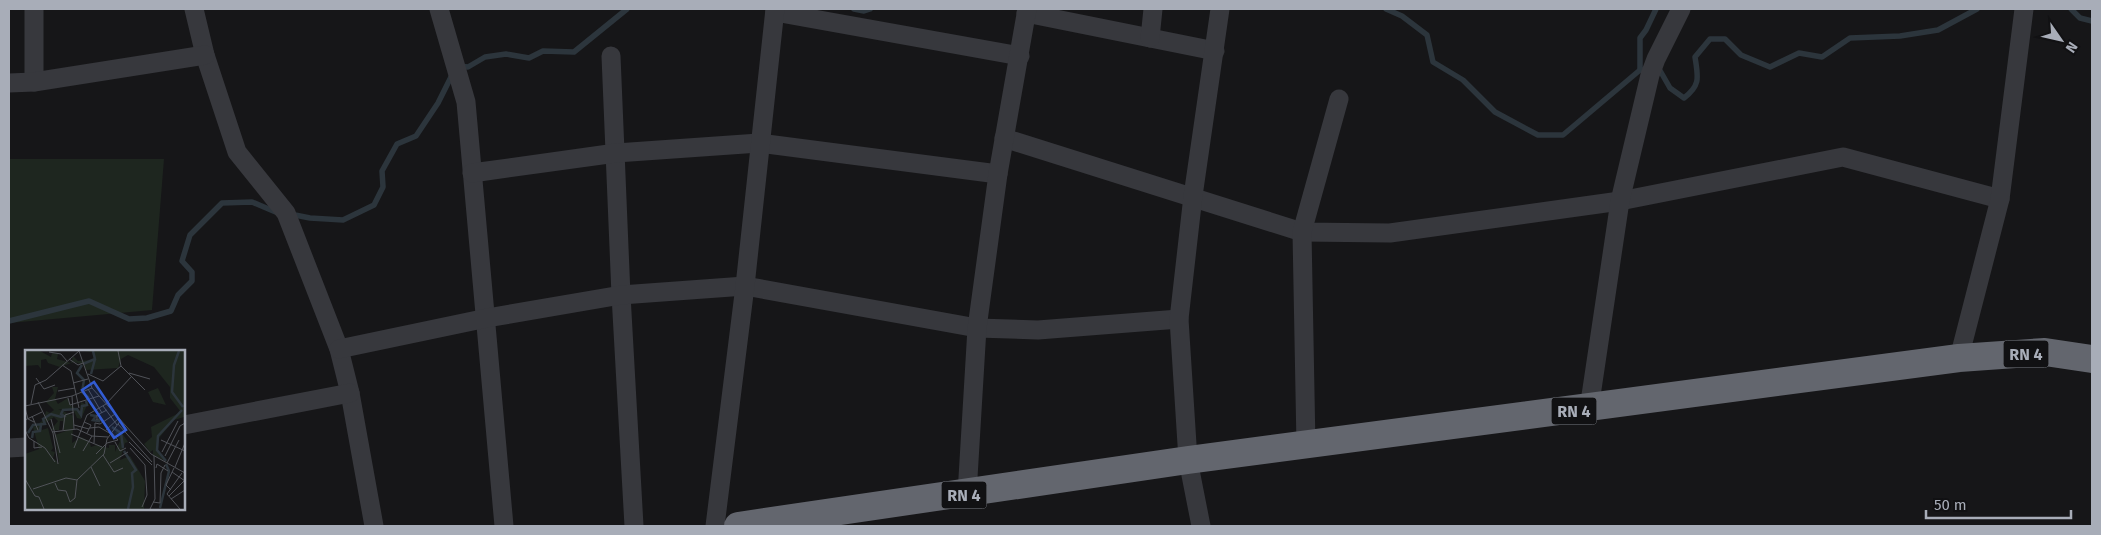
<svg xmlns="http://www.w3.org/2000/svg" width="2101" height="535" font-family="'Fira Sans',sans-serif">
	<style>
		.green { fill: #1e261f }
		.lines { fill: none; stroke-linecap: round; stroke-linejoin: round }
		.stream { stroke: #2c353c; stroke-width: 5.5 }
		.minor { stroke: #37383d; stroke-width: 19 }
		.highway { stroke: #63666e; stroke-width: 28 }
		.labels { text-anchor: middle; stroke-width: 5; stroke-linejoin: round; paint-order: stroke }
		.shield { fill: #111113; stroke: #7b7e86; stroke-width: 1 }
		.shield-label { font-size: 16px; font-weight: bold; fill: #a8adb8 }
		.inset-river { fill: none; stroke: #2c353c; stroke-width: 2.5 }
		.inset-road { fill: none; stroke: #505258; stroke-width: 1 }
		.view { fill: #325cd3; fill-opacity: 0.15; stroke: #325cd3; stroke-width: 2.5 }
		.inset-edge { fill: none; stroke: #a8adb8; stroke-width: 2.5 }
	</style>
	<rect width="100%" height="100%" fill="#161618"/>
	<!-- green -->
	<path class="green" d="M 9,159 L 164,159 L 152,310 L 9,323 Z"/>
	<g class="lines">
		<!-- stream -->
		<g class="stream">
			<path d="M 854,9 L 864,11 L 870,9"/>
			<path d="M 1386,9 L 1402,16 L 1427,35 L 1433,62 L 1463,80 L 1495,112 L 1538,135 L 1563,135 L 1640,70 L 1649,69"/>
			<path d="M 2071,9 L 2080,18 L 2092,21"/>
			<path d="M 458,66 L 468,67 L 485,57 L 506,54 L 529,58 L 543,51 L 574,52 L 627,9"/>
			<path d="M 1658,67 L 1670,88 L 1684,98 C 1701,85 1698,77 1695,57 L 1710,39 L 1725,39 L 1741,55 L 1770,67 L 1799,53 L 1822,57 L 1850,38 L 1900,36 L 1938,30 L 1977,9"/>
			<path d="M 1640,70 L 1640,38 L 1646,30 L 1656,9"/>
			<path d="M 290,214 L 310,218 L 343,220 L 374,205 L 383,187 L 382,171 L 397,144 L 416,136 L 438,103 L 453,73"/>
			<path d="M 9,321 L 89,301 L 129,319 L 147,318 L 171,311 L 178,295 L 192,281 L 192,272 L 182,261 L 190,235 L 222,203 L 252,202 L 278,213"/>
		</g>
		<!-- minor -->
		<g class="minor">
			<path d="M 194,9 L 205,55 L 237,152 L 286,213 L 339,349 L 350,393 L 374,526"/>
			<path d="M 439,9 L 466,102 L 504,526"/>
			<path d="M 775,12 L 1020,56"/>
			<path d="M 1026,13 L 1215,51"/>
			<path d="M 1150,38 L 1153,9"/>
			<path d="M 611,56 L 621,295 L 634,526"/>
			<path d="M 34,82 L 34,9"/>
			<path d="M 9,83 L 34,82 L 205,55"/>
			<path d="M 1004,138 L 1302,232 L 1390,233 L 1620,201 L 1843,157 L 2000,199"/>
			<path d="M 472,173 L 616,153 L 759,143 L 998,174"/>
			<path d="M 339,349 L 487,318 L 621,295 L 745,286 L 977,328 L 1038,330 L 1179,319"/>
			<path d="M 1959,358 L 2000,199 L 2024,9"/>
			<path d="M 1589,409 L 1620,201 L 1650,75 L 1656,59 L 1681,9"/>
			<path d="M 184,425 L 350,393"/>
			<path d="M 1306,446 L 1302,232 L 1339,99"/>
			<path d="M 9,448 L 26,447"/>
			<path d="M 967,494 L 977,328 L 998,174 L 1027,9"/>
			<path d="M 715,526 L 745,286 L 775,9"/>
			<path d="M 1201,526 L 1188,460 L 1179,319 L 1193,196 L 1220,9"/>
		</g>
		<!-- highway -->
		<path class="highway" d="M 738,526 L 1188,460 L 1959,358 L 2045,352 L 2092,359"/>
	</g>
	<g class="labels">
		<!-- shield labels -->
		<g class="shield">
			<rect x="2003.5" y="340.5" width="45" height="27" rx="4"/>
			<rect x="1551.5" y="397.5" width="45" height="27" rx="4"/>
			<rect x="941.5" y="481.5" width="45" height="27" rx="4"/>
		</g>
		<g class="shield-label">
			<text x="2026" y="360">RN 4</text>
			<text x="1574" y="417">RN 4</text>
			<text x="964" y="501">RN 4</text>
		</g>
	</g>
	<!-- overview -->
	<g transform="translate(25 350)">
		<rect width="160" height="160" fill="#161618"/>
		<path d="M 0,1 L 15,1 L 26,7 L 27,3 L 33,4 L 32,9 L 46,13 L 48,6 L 53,11 L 69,10 L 67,2 L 59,1 L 160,1 L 159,67 L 149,70 L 134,88 L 133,100 L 142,112 L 128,105 L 128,100 L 125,102 L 119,94 L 127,87 L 126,77 L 156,62 L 145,48 L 145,37 L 129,17 L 103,5 L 96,9 L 93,18 L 61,20 L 59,15 L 49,12 L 35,17 L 23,13 L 21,9 L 16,10 L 16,19 L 13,15 L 0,16 ZM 27,37 L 33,37 L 30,49 L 33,54 L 43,48 L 45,55 L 55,61 L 56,52 L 62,55 L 56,69 L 52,68 L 49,61 L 33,59 L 49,66 L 47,93 L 56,87 L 64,91 L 66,97 L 72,95 L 84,98 L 84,95 L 90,95 L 90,102 L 95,91 L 90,82 L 94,80 L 99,86 L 103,92 L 100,93 L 95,110 L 105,106 L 120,131 L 119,159 L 0,159 L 0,104 L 14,99 L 8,77 L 19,70 L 21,61 L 25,63 L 29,60 L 21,52 L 29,43 ZM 29,67 L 33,71 L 26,80 L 34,80 L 35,71 L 38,71 L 38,79 L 41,81 L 30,85 L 34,113 L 28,108 L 30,102 L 26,101 L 28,98 L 23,78 L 17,80 L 15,77 ZM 133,38 L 140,53 L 141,55 L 128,52 L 123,42 Z" fill="#1e261f" fill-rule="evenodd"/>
		<path class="inset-river" d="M 154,1 L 149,15 L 147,42 L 158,57M 58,14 L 70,9 L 68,1M 57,15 L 52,23 L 59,30 L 57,42 L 64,48M 66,24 L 70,9M 65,65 L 71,66 L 68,70 L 74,71 L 75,68 L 78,72M 87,77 L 96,83 L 98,98M 3,83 L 8,75 L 20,74 L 18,69 L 26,64 L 36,67 L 39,66 L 36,64 L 38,60 L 52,59 L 56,65 L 57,56 L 62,55 L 61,51M 7,88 L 8,82 L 15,81 L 16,75M 99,101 L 111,120 L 107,123 L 108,137 L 103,159M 141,111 L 132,100 L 133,86 L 157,60M 135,158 L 144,121 L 141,114"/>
		<path class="inset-road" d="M 54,1 L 67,38 L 126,104 L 160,123M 93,1 L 96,16 L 120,40M 24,2 L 36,4 L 42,11M 44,9 L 53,15 L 58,13M 37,15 L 46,21 L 54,58M 104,23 L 125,29M 63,24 L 78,31 L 96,16M 11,28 L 19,39 L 30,35M 48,33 L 63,29M 63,39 L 77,63M 33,41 L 50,38M 47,46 L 49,79M 43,48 L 45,55 L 74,46M 13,52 L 28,83 L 33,114M 6,54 L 10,35 L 21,30 L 54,1M 0,56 L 47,46 L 67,38M 78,56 L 92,75M 0,58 L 3,69 L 9,72M 7,66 L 13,80M 26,69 L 35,103M 0,70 L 17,62M 72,70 L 72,65 L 82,60M 59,72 L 66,75 L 62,83M 93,74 L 127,112M 49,75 L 64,79M 65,78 L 74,77 L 86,84M 0,80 L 4,88 L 20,98 L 30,112M 38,80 L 40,65 L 49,62M 81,80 L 94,68M 27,82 L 52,79 L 67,86 L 83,87M 46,84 L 77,97M 136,90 L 160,101M 9,91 L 9,98 L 17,97M 90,92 L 95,101 L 101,98M 104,92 L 127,115M 69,93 L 70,73 L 75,74 L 90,64M 49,98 L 62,65 L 81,54 L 107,26M 105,98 L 120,115 L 122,145 L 117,157M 58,101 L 67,86M 137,102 L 153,71M 71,104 L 82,93 L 93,90 L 87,83M 78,105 L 89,122 L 98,118M 140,106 L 155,76 L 160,73M 85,113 L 103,102M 142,113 L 154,90M 66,117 L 75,136M 150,117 L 160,93M 131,118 L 132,114 L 143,121M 147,122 L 160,131M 0,129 L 10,146 L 14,147 L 19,159M 30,133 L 33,140 L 41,141 L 45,152 L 50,148 L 52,130 L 79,104 L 82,89 L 96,70M 8,139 L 41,128 L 52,130M 146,140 L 141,135 L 149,118M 144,146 L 160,130M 146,149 L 160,140M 128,152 L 135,153 L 136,123 L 140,115M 125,159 L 130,149 L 129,106M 155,159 L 142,144 L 157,123"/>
		<path class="view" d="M 69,32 L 101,80 L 89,88 L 57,40 Z"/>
		<rect width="160" height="160" class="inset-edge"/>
	</g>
	<!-- border -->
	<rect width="2101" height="535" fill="none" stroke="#a8adb8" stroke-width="20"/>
	<!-- north arrow -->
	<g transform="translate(2061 40) rotate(124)" stroke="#111113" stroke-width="4" paint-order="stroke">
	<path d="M0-4L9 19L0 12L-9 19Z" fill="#a8adb8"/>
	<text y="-8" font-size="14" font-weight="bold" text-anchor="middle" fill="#a8adb8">N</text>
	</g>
	<!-- scale -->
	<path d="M1926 510v8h145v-8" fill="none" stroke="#a8adb8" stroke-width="2.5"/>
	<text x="1934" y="510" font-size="15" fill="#a8adb8" stroke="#111113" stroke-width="4" paint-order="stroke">50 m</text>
</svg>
